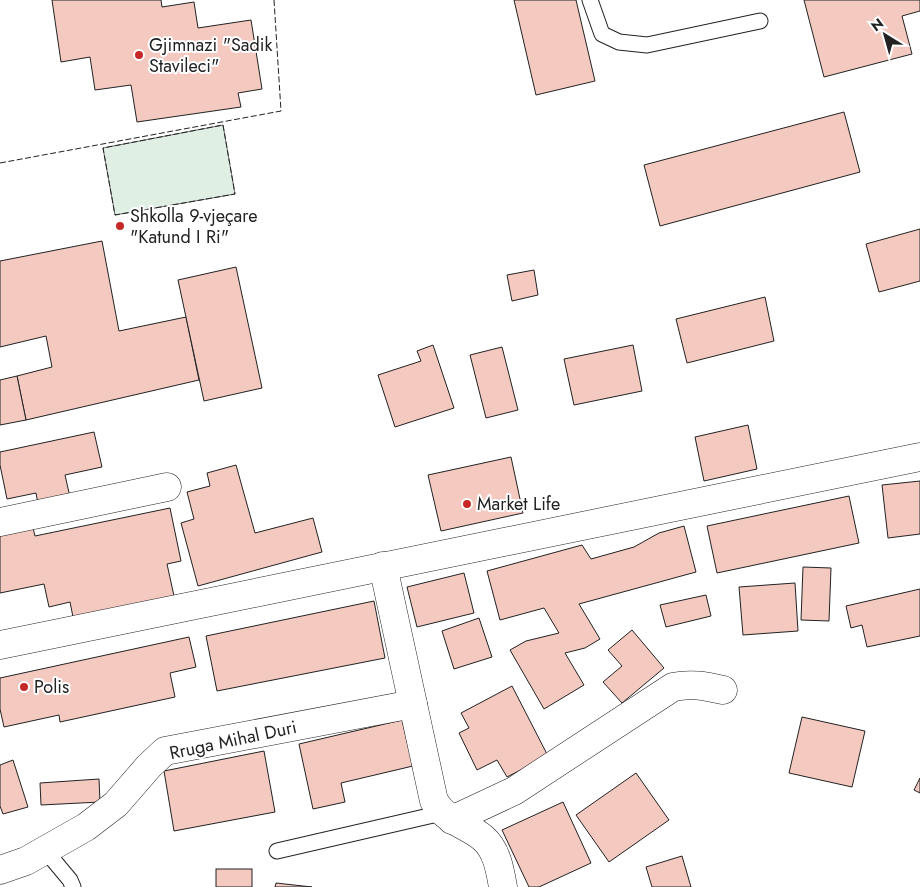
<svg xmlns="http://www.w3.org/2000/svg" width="920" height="887" font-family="Jost,sans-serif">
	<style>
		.green { fill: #e0efe3; stroke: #6f6f6f }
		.building { fill: #f3c9c0; stroke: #222 }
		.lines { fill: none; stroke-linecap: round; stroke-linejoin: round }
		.service-casing { stroke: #222; stroke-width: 17 }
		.minor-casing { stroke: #222; stroke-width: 29 }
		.service { stroke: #fff; stroke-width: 15 }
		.minor { stroke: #fff; stroke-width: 28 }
		.fence { stroke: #222; stroke-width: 1; stroke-dasharray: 6 2.5; stroke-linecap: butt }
		.poi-dot { fill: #c62828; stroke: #fff; stroke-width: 2 }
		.labels { text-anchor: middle; stroke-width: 4; stroke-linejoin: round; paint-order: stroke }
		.poi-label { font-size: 18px; fill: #222; stroke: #fff; text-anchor: start }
		.street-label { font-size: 18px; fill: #222; stroke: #fff }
	</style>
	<rect width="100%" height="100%" fill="#fff"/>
	<!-- green -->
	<path class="green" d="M 223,125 L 235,194 L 115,215 L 103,148 Z"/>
	<!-- building -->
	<g class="building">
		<path d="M 52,0 L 161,0 L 162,7 L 194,2 L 198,28 L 251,20 L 262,89 L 238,93 L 241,107 L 137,122 L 131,85 L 95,90 L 90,57 L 61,62 Z"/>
		<path d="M 514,0 L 576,0 L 595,81 L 536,95 Z"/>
		<path d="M 804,0 L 920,0 L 920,11 L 902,16 L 912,54 L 824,77 Z"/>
		<path d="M 844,112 L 860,172 L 660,226 L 644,165 Z"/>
		<path d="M 920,229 L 920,281 L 879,292 L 866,244 Z"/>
		<path d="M 102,241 L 119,331 L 186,317 L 199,380 L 26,420 L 17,376 L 52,367 L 46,336 L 0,347 L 0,261 Z"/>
		<path d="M 236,267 L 262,388 L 204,401 L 178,280 Z"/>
		<path d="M 534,270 L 538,295 L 512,301 L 507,275 Z"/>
		<path d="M 765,297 L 774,341 L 687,363 L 676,319 Z"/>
		<path d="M 433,345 L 454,408 L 395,427 L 378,375 L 421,361 L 417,351 Z"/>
		<path d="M 633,345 L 642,391 L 574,405 L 564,359 Z"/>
		<path d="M 502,347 L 518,410 L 486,418 L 470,355 Z"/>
		<path d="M 17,376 L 26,420 L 0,425 L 0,380 Z"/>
		<path d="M 748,425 L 757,469 L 704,481 L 695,437 Z"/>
		<path d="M 94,432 L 102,467 L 65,475 L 70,497 L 38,504 L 36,493 L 7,499 L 0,465 L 0,452 Z"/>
		<path d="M 511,457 L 523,513 L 441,531 L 428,475 Z"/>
		<path d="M 236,465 L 255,533 L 313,518 L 322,552 L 198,586 L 181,523 L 194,519 L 187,492 L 210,486 L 207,473 Z"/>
		<path d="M 920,481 L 920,534 L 888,538 L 882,485 Z"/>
		<path d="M 849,496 L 859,543 L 717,573 L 707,526 Z"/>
		<path d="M 170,508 L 181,561 L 167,564 L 174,596 L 73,617 L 70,602 L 49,607 L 44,584 L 0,593 L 0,535 L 33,528 L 35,536 Z"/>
		<path d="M 684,526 L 696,572 L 579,604 L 600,639 L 585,648 L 565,653 L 584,685 L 544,709 L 510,650 L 526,641 L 559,633 L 544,608 L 500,620 L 487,571 L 582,545 L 591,559 L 634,547 L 659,533 Z"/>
		<path d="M 803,567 L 831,568 L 829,621 L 801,620 Z"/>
		<path d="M 464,573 L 474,613 L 417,627 L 407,587 Z"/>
		<path d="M 795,583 L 798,631 L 743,635 L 739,587 Z"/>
		<path d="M 920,589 L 920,636 L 867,647 L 862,625 L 851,628 L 846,606 Z"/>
		<path d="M 706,595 L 711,616 L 666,627 L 660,605 Z"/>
		<path d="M 374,601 L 385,658 L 217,691 L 206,636 Z"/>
		<path d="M 479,618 L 492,657 L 454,669 L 442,631 Z"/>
		<path d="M 632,630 L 664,668 L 622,703 L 603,682 L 622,666 L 608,650 Z"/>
		<path d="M 189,637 L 196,667 L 170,673 L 175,697 L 60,722 L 59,715 L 4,727 L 0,709 L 0,678 Z"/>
		<path d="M 512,686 L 548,756 L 507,777 L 497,760 L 477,770 L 459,733 L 469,728 L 461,713 Z"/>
		<path d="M 802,717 L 865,731 L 852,787 L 789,773 Z"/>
		<path d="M 402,720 L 413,766 L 341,783 L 345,802 L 313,809 L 299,744 Z"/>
		<path d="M 264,751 L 275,812 L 174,831 L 164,771 Z"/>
		<path d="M 13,760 L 28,807 L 3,814 L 0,806 L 0,765 Z"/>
		<path d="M 636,773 L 669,820 L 609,862 L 576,815 Z"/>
		<path d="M 920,778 L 920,793 L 914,790 Z"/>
		<path d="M 99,779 L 100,802 L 41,805 L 40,783 Z"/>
		<path d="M 563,802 L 591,863 L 539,887 L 529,887 L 502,830 Z"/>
		<path d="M 682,856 L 691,887 L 652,887 L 646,867 Z"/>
		<rect x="216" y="869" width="36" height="18"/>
		<path d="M 276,883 L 312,887 L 275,887 Z"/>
	</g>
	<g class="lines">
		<!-- service casing -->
		<g class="service-casing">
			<g id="service">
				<path d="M 590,0 L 602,34 L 619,42 L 647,45 L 760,21"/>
				<path d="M 45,850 L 70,880 L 73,887"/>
				<path d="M 277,851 L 442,813"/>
			</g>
		</g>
		<!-- minor casing -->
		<g class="minor-casing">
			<g id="minor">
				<path d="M 0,522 L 167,487"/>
				<path d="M 383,566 L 434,801 C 448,823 465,823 483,838 C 497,850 500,870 503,887"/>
				<path d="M 0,645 L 920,457"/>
				<path d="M 452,820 L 514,791 L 673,687 C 691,683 705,686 723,690"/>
				<path d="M 0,870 L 26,861 L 86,827 L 116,804 L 149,766 L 165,751 L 413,704"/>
			</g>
		</g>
		<!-- service -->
		<use href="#service" class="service"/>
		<!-- minor -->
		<use href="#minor" class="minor"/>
		<!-- fence -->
		<g class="fence">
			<path d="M 223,125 L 235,194 L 115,215 L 103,148 Z"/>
			<path d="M 0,163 L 281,111 L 274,0"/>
		</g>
	</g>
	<!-- markers -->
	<g class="poi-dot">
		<circle cx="139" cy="55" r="5"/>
		<circle cx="120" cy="226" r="5"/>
		<circle cx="467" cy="504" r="5"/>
		<circle cx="24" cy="687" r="5"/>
	</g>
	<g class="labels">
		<!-- poi labels -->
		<g class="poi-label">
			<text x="149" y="51">Gjimnazi "Sadik<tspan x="149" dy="21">Stavileci"</tspan></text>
			<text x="130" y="222">Shkolla 9-vjeçare<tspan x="130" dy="21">"Katund I Ri"</tspan></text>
			<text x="477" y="510">Market Life</text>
			<text x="34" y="693">Polis</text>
		</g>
		<!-- street labels -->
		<g class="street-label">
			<text transform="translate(233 740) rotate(-12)" y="6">Rruga Mihal Duri</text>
		</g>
	</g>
	<!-- north arrow -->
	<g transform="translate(885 35) rotate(323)" stroke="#ffffff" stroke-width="4" paint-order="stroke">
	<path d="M0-4L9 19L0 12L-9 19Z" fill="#222222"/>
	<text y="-8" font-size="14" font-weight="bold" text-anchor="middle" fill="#222222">N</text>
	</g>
</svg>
